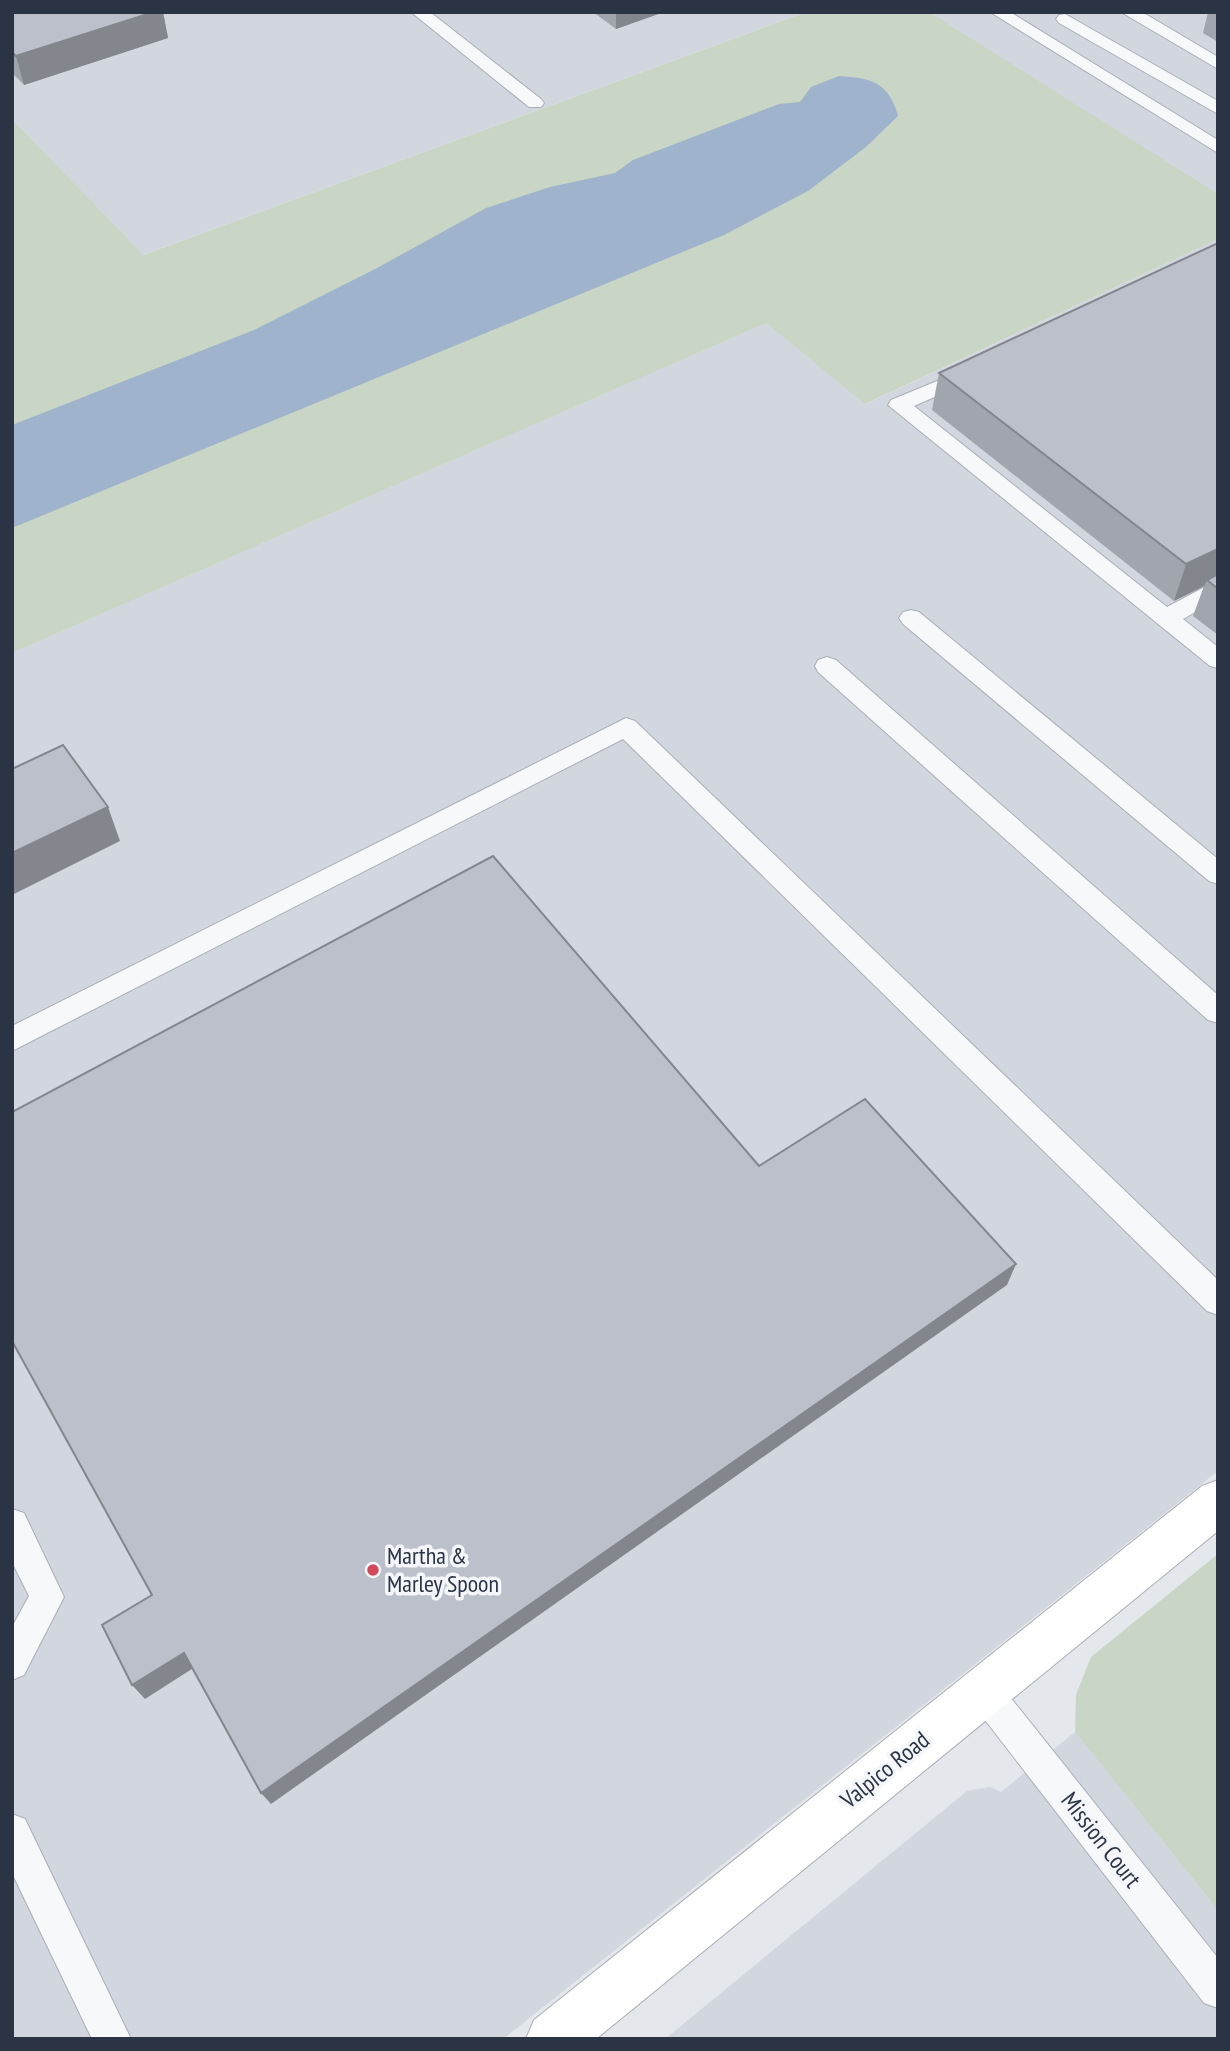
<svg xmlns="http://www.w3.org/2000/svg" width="1230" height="2051" font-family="'PT Sans Narrow',sans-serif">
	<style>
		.built { fill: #d2d6de }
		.green { fill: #c9d6c5 }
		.water { fill: #9fb4cc }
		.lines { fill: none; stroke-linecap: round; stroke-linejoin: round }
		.service-casing { stroke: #a9aeb7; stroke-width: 2 }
		.secondary-casing { stroke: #a9aeb7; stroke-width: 2 }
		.service { fill: #f7f8fa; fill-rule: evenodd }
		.secondary { fill: #fff; fill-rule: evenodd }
		.wall { fill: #a1a5ae }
		.shaded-wall { fill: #83868d }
		.building { fill: #bbc0ca; stroke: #83868d; stroke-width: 2 }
		.poi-dot { fill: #d1495b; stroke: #f4f6f9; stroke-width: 2.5 }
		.labels { text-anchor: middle; stroke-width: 7; stroke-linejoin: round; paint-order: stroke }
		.near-poi-label { font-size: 24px; fill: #2b3445; stroke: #f4f6f9; text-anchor: start }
		.near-street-label { font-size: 24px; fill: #2b3445; stroke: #f4f6f9 }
	</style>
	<rect width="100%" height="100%" fill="#e4e7ec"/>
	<!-- built -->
	<g class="built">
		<path d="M 12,12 L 806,12 L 142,255 L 12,119 Z"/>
		<path d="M 928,12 L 1218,12 L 1218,195 Z"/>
		<path d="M 1218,239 L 1218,1471 L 503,2039 L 12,2039 L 12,653 L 766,323 L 866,404 Z"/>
		<path d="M 1075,1732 L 1218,1910 L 1218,2039 L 665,2039 L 967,1791 L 990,1787 L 1001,1792 Z"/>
	</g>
	<!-- green -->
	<g class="green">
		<path d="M 806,12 L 929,12 L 1218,194 L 1218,239 L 865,404 L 766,323 L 12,653 L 12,119 L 143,255 Z"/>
		<path d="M 1218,1554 L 1218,1910 L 1075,1732 L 1076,1695 L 1091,1657 Z"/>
	</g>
	<!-- water -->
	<path class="water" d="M 839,76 C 871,78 889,82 898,116 L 866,147 L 808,191 L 724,235 L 12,528 L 12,425 L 254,330 L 377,268 L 486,208 L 550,187 L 615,173 L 633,160 L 779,104 L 800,102 L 811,87 Z"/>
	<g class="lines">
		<!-- service casing -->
		<g class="service-casing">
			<g id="service">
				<path d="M 411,12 L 430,12 L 541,99 L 544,103 L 541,107 L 529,107 Z"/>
				<path d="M 990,12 L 1010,12 L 1218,140 L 1218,153 Z"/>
				<path d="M 1121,12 L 1142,12 L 1218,57 L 1218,69 Z"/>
				<path d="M 1065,14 L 1218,101 L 1218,114 L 1059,23 L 1056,19 L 1059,15 Z"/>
				<path d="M 971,367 L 978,368 L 981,373 L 978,378 L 914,406 L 1167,607 L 1218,580 L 1218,599 L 1183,619 L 1218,647 L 1218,668 L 1210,666 L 888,405 L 891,400 Z"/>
				<path d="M 911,610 L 919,612 L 1218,859 L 1218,884 L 1209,881 L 903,624 L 899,618 L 903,612 Z"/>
				<path d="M 827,657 L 836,660 L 1218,995 L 1218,1023 L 1208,1020 L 818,672 L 815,666 L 818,660 Z"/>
				<path d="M 626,718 L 635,721 L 1218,1280 L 1218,1315 L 1207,1311 L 623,739 L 12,1051 L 12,1026 Z"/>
				<path d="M 12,1509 L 24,1513 L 64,1597 L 24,1675 L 12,1680 L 12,1627 L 29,1596 L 12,1562 Z"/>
				<path d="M 983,1672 L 995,1678 L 1218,1958 L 1218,2008 L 1204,2003 L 971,1702 L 965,1690 L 971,1678 Z"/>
				<path d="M 12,1814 L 25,1819 L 131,2039 L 92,2039 L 12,1873 Z"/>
			</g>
		</g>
		<!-- secondary casing -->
		<g class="secondary-casing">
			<path id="secondary" d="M 1218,1480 L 1218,1531 L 596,2039 L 526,2039 L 534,2020 L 1202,1486 Z"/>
		</g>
		<!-- service -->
		<use href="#service" class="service"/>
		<!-- secondary -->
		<use href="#secondary" class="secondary"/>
	</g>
	<!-- wall -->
	<g class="wall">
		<path d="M 17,12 L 163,12 L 168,38 L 24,85 L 12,73 L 12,14 Z"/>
		<path d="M 593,12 L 664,12 L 616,29 Z"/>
		<path d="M 1208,12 L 1218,12 L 1218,42 L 1203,33 Z"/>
		<path d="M 1218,243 L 1218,635 L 1193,616 L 1204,586 L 1174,601 L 932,410 L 939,373 Z"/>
	</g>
	<!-- shaded-wall -->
	<g class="shaded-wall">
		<path d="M 154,12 L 163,12 L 168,38 L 24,85 L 16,56 Z"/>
		<path d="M 616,12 L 664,12 L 616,29 Z"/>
		<path d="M 1218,549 L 1218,579 L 1207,580 L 1204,586 L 1174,601 L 1186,564 Z"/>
		<path d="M 108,807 L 120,841 L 12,895 L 12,853 Z"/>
		<path d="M 1016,1264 L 1007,1285 L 271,1804 L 261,1793 Z"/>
		<path d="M 184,1653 L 195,1667 L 145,1699 L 132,1685 Z"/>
	</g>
	<!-- building -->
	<g class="building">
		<path d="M 17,12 L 154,12 L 16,56 L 12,52 L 12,14 Z"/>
		<path d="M 1218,243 L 1218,549 L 1186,564 L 939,373 Z"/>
		<path d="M 1218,574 L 1218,589 L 1207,580 Z"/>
		<path d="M 63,745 L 108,807 L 12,853 L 12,769 Z"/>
		<path d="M 493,856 L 759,1166 L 865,1099 L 1016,1264 L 261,1793 L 184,1653 L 132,1685 L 102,1625 L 152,1595 L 12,1341 L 12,1112 Z"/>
	</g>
	<!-- markers -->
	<circle class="poi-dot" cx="373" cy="1570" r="7"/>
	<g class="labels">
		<!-- near-poi labels -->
		<g class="near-poi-label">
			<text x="387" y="1564">Martha &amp;<tspan x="387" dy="28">Marley Spoon</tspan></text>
		</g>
		<!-- near-street labels -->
		<g class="near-street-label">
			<text transform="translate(885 1770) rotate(-39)" y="8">Valpico Road</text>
			<text transform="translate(1101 1840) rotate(52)" y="8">Mission Court</text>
		</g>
	</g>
	<!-- border -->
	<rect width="1230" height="2051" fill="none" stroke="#2b3445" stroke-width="28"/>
</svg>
